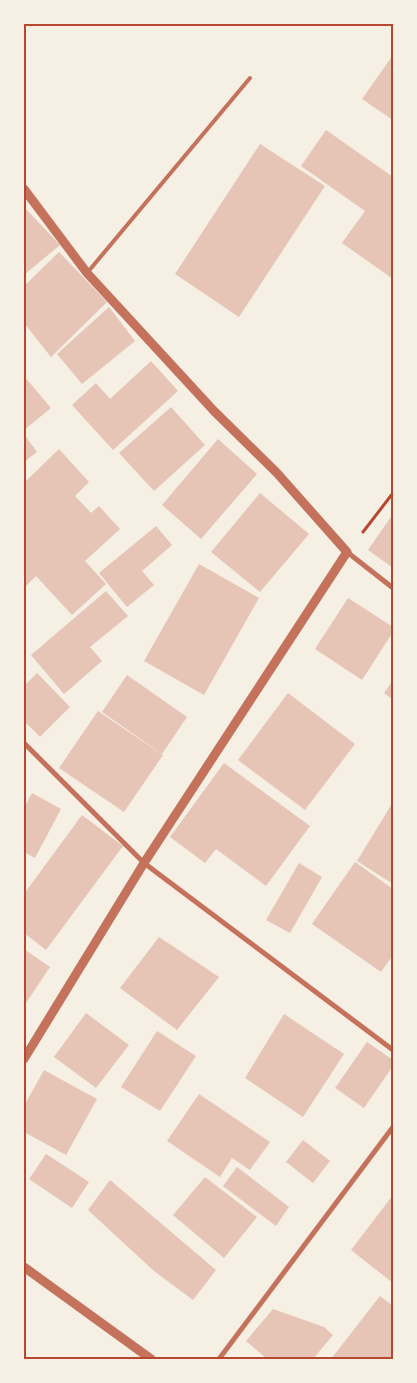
<svg xmlns="http://www.w3.org/2000/svg" width="417" height="1383" font-family="Signika,sans-serif">
	<style>
		.building { fill: #e6c5b7 }
		.lines { fill: none; stroke-linecap: round; stroke-linejoin: round }
		.path { stroke: #b5482f; stroke-width: 3 }
		.service { stroke: #c5725c; stroke-width: 4 }
		.minor { stroke: #c5725c; stroke-width: 5 }
		.tertiary { stroke: #c5725c; stroke-width: 9 }
		.neatline { fill: none; stroke: #b5482f; stroke-width: 2 }
	</style>
	<rect width="100%" height="100%" fill="#f6efe4"/>
	<!-- building -->
	<g class="building">
		<path d="M 393,55 L 393,120 L 362,99 Z"/>
		<path d="M 326,130 L 393,177 L 393,279 L 342,243 L 365,211 L 301,166 Z"/>
		<path d="M 260,144 L 325,186 L 239,317 L 175,274 Z"/>
		<path d="M 24,207 L 60,245 L 24,275 Z"/>
		<path d="M 59,252 L 107,302 L 51,357 L 24,323 L 24,286 Z"/>
		<path d="M 109,307 L 135,341 L 82,384 L 57,354 Z"/>
		<path d="M 151,361 L 178,391 L 113,450 L 72,405 L 96,383 L 110,399 Z"/>
		<path d="M 24,376 L 51,408 L 24,430 Z"/>
		<path d="M 171,407 L 205,445 L 154,491 L 119,453 Z"/>
		<path d="M 24,434 L 37,452 L 24,462 Z"/>
		<path d="M 218,439 L 257,474 L 201,539 L 162,505 Z"/>
		<path d="M 59,449 L 89,482 L 75,496 L 91,513 L 99,506 L 120,529 L 85,561 L 106,584 L 72,615 L 36,576 L 24,588 L 24,483 Z"/>
		<path d="M 260,493 L 309,534 L 260,592 L 211,552 Z"/>
		<path d="M 393,514 L 393,568 L 368,550 Z"/>
		<path d="M 156,526 L 172,545 L 142,571 L 154,585 L 127,607 L 99,573 Z"/>
		<path d="M 199,564 L 259,598 L 204,695 L 144,661 Z"/>
		<path d="M 106,591 L 128,616 L 90,647 L 102,661 L 64,694 L 31,655 Z"/>
		<path d="M 348,598 L 393,627 L 393,632 L 362,680 L 315,649 Z"/>
		<path d="M 37,673 L 70,707 L 40,737 L 24,721 L 24,686 Z"/>
		<path d="M 127,675 L 187,717 L 162,754 L 102,712 Z"/>
		<path d="M 393,680 L 393,700 L 384,693 Z"/>
		<path d="M 288,693 L 355,744 L 305,810 L 238,760 Z"/>
		<path d="M 98,711 L 163,755 L 124,812 L 59,768 Z"/>
		<path d="M 224,763 L 310,826 L 266,886 L 216,849 L 205,863 L 170,837 Z"/>
		<path d="M 32,793 L 61,809 L 35,858 L 24,852 L 24,808 Z"/>
		<path d="M 393,802 L 393,884 L 357,861 Z"/>
		<path d="M 82,815 L 123,846 L 46,950 L 24,933 L 24,894 Z"/>
		<path d="M 355,862 L 393,889 L 393,955 L 381,972 L 312,924 Z"/>
		<path d="M 299,863 L 322,877 L 290,933 L 266,920 Z"/>
		<path d="M 159,937 L 219,977 L 177,1030 L 120,988 Z"/>
		<path d="M 24,949 L 50,967 L 24,1006 Z"/>
		<path d="M 86,1013 L 129,1045 L 96,1088 L 54,1057 Z"/>
		<path d="M 284,1014 L 344,1054 L 303,1117 L 245,1078 Z"/>
		<path d="M 157,1031 L 196,1056 L 160,1111 L 121,1087 Z"/>
		<path d="M 367,1042 L 393,1060 L 393,1066 L 364,1108 L 335,1088 Z"/>
		<path d="M 44,1070 L 97,1099 L 66,1155 L 24,1132 L 24,1106 Z"/>
		<path d="M 199,1094 L 270,1142 L 250,1170 L 232,1158 L 220,1177 L 167,1141 Z"/>
		<path d="M 303,1140 L 330,1161 L 313,1183 L 286,1162 Z"/>
		<path d="M 46,1154 L 89,1182 L 72,1208 L 29,1179 Z"/>
		<path d="M 237,1167 L 289,1207 L 276,1226 L 223,1186 Z"/>
		<path d="M 205,1177 L 257,1217 L 224,1258 L 173,1215 Z"/>
		<path d="M 110,1180 L 216,1270 L 193,1300 L 154,1271 L 88,1210 Z"/>
		<path d="M 393,1195 L 393,1283 L 351,1250 Z"/>
		<path d="M 380,1296 L 393,1306 L 393,1359 L 331,1359 Z"/>
		<path d="M 273,1309 L 324,1327 L 333,1335 L 313,1359 L 267,1359 L 246,1341 Z"/>
	</g>
	<g class="lines">
		<!-- path -->
		<path class="path" d="M 363,532 L 393,493"/>
		<!-- service -->
		<path class="service" d="M 87,273 L 250,78"/>
		<!-- minor -->
		<g class="minor">
			<path d="M 347,552 L 393,588"/>
			<path d="M 24,743 L 144,863 L 393,1050"/>
			<path d="M 219,1359 L 393,1127"/>
		</g>
		<!-- tertiary -->
		<g class="tertiary">
			<path d="M 24,189 L 87,273 L 214,411 L 277,473 L 347,552 L 144,863 L 24,1059"/>
			<path d="M 24,1267 L 151,1359"/>
		</g>
	</g>
	<!-- border -->
	<rect width="417" height="1383" fill="none" stroke="#f6efe4" stroke-width="50"/>
	<rect x="25" y="25" width="367" height="1333" class="neatline"/>
</svg>
